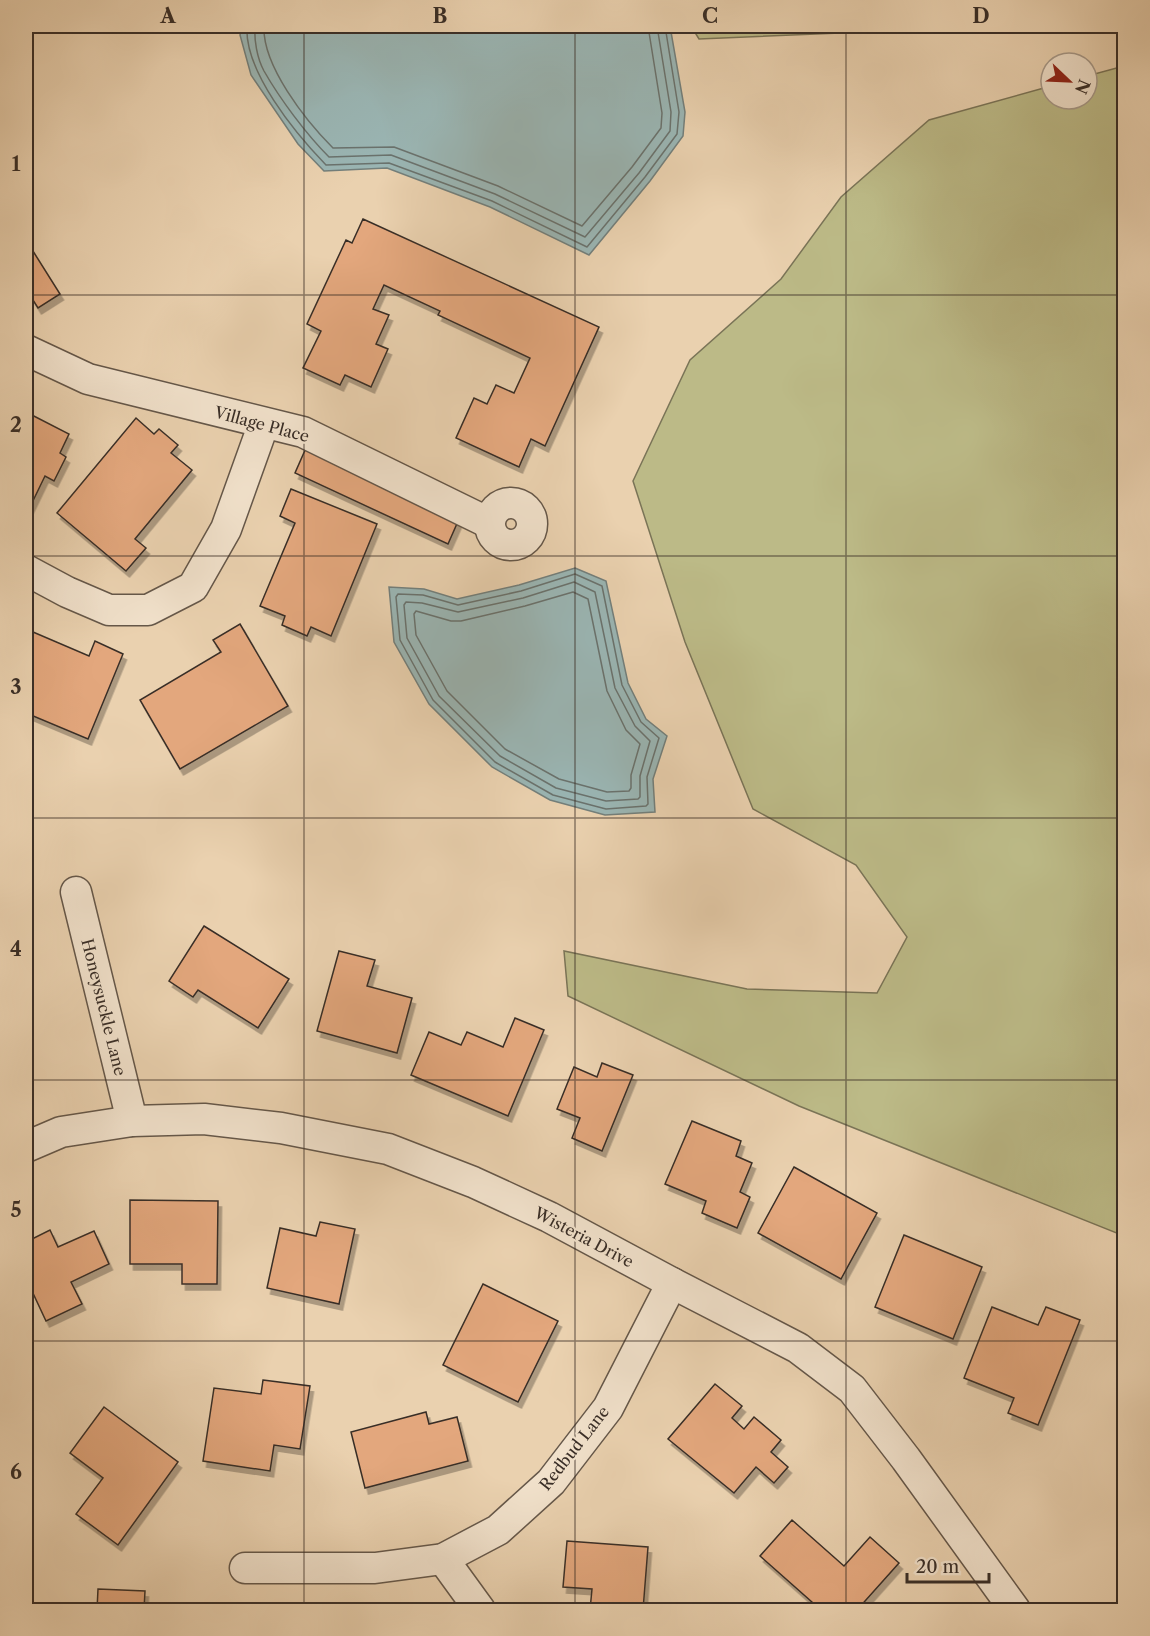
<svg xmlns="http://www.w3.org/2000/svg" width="1150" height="1636" font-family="'Libre Caslon Text',serif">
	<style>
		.green { fill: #bcba87; stroke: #7a7457; stroke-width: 1.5 }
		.water { fill: #9ab5b3; stroke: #737f7b; stroke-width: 1.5 }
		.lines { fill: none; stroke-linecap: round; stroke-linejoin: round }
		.shore { stroke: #6a726d; stroke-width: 1.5 }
		.building { fill: #e3a77d; stroke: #392e27; stroke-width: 1.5; filter: url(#shadow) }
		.minor-casing { stroke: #655749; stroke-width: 33 }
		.minor { stroke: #f1e1cb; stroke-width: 30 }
		.grid { fill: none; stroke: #392e27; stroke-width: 1.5; stroke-opacity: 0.55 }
		.labels { text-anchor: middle; stroke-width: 4.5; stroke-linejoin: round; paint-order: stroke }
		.street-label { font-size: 16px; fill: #392e27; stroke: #f1e1cb }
		.neatline { fill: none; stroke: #392e27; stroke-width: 2 }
		.grid-label { font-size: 20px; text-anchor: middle; font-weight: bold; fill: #392e27 }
	</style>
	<defs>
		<filter id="shadow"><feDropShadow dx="3.5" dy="6" stdDeviation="0" flood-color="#0004"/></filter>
	</defs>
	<rect width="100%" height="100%" fill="#ead1af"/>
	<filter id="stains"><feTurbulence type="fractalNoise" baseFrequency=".00333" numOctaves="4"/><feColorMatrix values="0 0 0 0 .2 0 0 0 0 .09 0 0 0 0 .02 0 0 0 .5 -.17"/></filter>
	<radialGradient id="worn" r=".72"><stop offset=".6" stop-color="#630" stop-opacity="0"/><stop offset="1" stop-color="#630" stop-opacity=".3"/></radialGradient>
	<!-- green -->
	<g class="green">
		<path d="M 691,26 L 850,26 L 840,33 L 699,39 Z"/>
		<path d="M 1124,66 L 1124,1236 L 799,1106 L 568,996 L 564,951 L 747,989 L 877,993 L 907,937 L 856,865 L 753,809 L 685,642 L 633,481 L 690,360 L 781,279 L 841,197 L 929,120 L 1051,86 L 1051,99 L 1087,99 L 1087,76 Z"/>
	</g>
	<!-- water -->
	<g class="water">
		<path d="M 242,26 L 670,26 L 685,112 L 683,136 L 650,181 L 589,255 L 490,207 L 387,168 L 324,171 L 298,144 L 251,75 L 240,35 Z"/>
		<path d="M 575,568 L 606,581 L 628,683 L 646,719 L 667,736 L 653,779 L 655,812 L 605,815 L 550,800 L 492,767 L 429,704 L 394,642 L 389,587 L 424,589 L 457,599 L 519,585 Z"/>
	</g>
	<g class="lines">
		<!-- shore -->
		<g class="shore">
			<path d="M 247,26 C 244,71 295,133 326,165 L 389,163 L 492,201 L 587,247 L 645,177 L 677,134 L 679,112 L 665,26"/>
			<path d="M 255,26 C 254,40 257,58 264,71 C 280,99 306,134 329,157 L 391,155 L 495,194 L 585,237 L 639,173 L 670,131 L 671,112 L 657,26"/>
			<path d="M 264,26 C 262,65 305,120 333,148 L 394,147 L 498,186 L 582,226 L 632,167 L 661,128 L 662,113 L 648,26"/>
			<path d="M 575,574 L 602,586 L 622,685 L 641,722 L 659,738 L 647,777 L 648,804 L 646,806 L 606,809 L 553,795 L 495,762 L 433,700 L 400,640 L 396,597 L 398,594 L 423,595 L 458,605 L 521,591 Z"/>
			<path d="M 574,582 L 595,592 L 615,688 L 635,726 L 650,741 L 640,776 L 640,797 L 638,799 L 606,801 L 556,788 L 500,756 L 439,696 L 407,638 L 404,605 L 406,602 L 422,603 L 458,612 L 523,598 Z"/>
			<path d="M 573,592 L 588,599 L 607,691 L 626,730 L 640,744 L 631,775 L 631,788 L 629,791 L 607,792 L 559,779 L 505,749 L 447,691 L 416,635 L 414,614 L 416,611 L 451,621 L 461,621 L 525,606 Z"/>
		</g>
	</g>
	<!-- building -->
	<g class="building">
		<path d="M 363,219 L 599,327 L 545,446 L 531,439 L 519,467 L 456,438 L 474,398 L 487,404 L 496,385 L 514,393 L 530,358 L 438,315 L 440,311 L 384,285 L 373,309 L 389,315 L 376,344 L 388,349 L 371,387 L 345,375 L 340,385 L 303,368 L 321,331 L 307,324 L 346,240 L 352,243 Z"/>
		<path d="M 26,240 L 60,294 L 38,308 L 26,289 Z"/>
		<path d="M 26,412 L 69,434 L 60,453 L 66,457 L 54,481 L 45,476 L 29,509 L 26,507 Z"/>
		<path d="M 136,418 L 154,434 L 159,429 L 178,445 L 171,453 L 192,470 L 135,539 L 146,548 L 126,571 L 57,513 Z"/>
		<path d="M 306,448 L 459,519 L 448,544 L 295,473 Z"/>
		<path d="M 291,489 L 377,524 L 331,636 L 311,627 L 307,636 L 282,625 L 285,616 L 260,606 L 295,523 L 280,516 Z"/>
		<path d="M 240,624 L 288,706 L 180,769 L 140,700 L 221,652 L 213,640 Z"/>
		<path d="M 26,629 L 89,656 L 95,641 L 123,654 L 88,739 L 26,713 Z"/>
		<path d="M 204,926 L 289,979 L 258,1028 L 198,990 L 193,997 L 169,981 Z"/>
		<path d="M 339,951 L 375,960 L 367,986 L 412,998 L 397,1053 L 317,1031 Z"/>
		<path d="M 515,1018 L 544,1030 L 508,1116 L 411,1075 L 429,1032 L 461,1045 L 467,1032 L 503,1047 Z"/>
		<path d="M 602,1063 L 633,1075 L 602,1151 L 572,1138 L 580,1118 L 557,1109 L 574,1067 L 597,1077 Z"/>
		<path d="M 692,1121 L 741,1141 L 736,1156 L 752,1163 L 740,1192 L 750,1197 L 737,1228 L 702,1213 L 706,1201 L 665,1184 Z"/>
		<path d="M 794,1167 L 877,1213 L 841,1279 L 758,1233 Z"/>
		<path d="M 130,1200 L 218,1201 L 217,1284 L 182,1284 L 182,1264 L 130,1264 Z"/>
		<path d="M 320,1222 L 355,1229 L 339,1304 L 267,1288 L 280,1228 L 316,1236 Z"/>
		<path d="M 50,1230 L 58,1247 L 94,1231 L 109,1264 L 71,1282 L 82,1304 L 46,1321 L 31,1289 L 26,1291 L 26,1242 Z"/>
		<path d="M 904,1235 L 982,1267 L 953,1339 L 875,1307 Z"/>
		<path d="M 483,1284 L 558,1321 L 518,1402 L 443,1365 Z"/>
		<path d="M 992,1307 L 1038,1325 L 1046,1307 L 1080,1320 L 1038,1425 L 1008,1413 L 1014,1398 L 964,1378 Z"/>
		<path d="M 263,1380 L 310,1386 L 300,1449 L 274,1445 L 270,1471 L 203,1461 L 214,1388 L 261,1394 Z"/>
		<path d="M 715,1384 L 742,1406 L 732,1418 L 744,1429 L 754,1417 L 781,1440 L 771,1452 L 788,1467 L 774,1483 L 756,1467 L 734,1493 L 668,1439 Z"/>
		<path d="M 104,1407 L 178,1462 L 118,1545 L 76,1514 L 103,1478 L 70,1453 Z"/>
		<path d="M 426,1412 L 429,1424 L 457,1417 L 468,1461 L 365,1488 L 351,1432 Z"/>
		<path d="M 792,1520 L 844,1566 L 870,1537 L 899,1563 L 857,1610 L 821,1610 L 760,1556 Z"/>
		<path d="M 567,1541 L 648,1547 L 643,1610 L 590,1610 L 592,1589 L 563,1587 Z"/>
		<path d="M 98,1589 L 145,1591 L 144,1610 L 97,1610 Z"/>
	</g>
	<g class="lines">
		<!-- minor casing -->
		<g class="minor-casing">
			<g id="minor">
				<path d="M 26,350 L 88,379 L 303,432 L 489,523"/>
				<circle cx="511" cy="524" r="21"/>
				<path d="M 26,570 L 67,592 L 109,610 L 148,610 L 193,587 L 226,529 L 264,423"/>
				<path d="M 76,892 L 132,1121"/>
				<path d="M 26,1147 L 61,1132 L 132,1121 L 204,1119 L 281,1128 L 388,1149 L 473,1182 L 549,1217 L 672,1283 L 798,1348 L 852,1389 L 906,1459 L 1015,1610"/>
				<path d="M 443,1559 L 480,1610"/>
				<path d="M 245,1568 L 375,1568 L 443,1559 L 498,1530 L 551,1482 L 608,1408 L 672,1283"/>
			</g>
		</g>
		<!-- minor -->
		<use href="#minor" class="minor"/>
	</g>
	<!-- grid -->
	<path class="grid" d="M 304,26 L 304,1610M 575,26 L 575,1610M 846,26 L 846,1610M 26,295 L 1124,295M 26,556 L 1124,556M 26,818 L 1124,818M 26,1080 L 1124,1080M 26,1341 L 1124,1341"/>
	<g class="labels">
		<!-- street labels -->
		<g class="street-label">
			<text transform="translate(262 424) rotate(15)" y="6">Village Place</text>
			<text transform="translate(104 1007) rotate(76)" y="6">Honeysuckle Lane</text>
			<text transform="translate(584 1237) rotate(28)" y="6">Wisteria Drive</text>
			<text transform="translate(574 1448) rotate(-52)" y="6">Redbud Lane</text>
		</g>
	</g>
	<!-- margin -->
	<rect width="1150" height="1636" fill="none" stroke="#ead1af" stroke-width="66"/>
	<!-- north arrow -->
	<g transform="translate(1069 81) rotate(113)"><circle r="28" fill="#f1e1cb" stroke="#a79989" stroke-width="1.5"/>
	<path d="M0-4.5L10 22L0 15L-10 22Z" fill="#8f2418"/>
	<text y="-9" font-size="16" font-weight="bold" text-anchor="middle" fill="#392e27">N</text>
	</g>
	<!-- scale -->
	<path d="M907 1573v9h82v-9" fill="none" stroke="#392e27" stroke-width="3"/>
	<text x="916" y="1573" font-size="18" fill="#392e27" stroke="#f1e1cb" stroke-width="4.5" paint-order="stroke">20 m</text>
	<rect x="33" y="33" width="1084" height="1570" class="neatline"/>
	<g class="grid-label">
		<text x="168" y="23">A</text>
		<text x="440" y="23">B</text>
		<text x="710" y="23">C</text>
		<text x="981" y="23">D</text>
		<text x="16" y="171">1</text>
		<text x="16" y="432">2</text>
		<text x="16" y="694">3</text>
		<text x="16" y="956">4</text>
		<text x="16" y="1217">5</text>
		<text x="16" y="1479">6</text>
	</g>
	<rect width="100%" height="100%" filter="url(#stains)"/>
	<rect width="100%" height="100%" fill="url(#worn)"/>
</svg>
